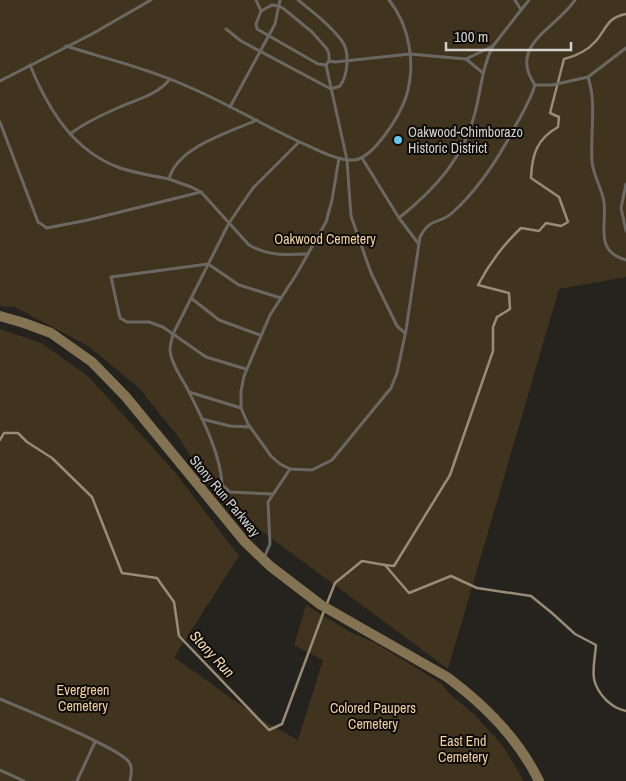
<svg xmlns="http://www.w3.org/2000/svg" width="626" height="781" font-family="'Archivo Narrow',sans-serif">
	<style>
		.green { fill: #41341f }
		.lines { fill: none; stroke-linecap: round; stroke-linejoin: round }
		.stream { stroke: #998b75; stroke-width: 2.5 }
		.lane { stroke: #6b6863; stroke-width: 3 }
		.secondary { stroke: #847353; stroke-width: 10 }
		.poi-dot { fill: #64c5ee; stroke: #0d0c0a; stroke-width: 2 }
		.labels { text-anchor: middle; stroke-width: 4; stroke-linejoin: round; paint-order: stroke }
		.poi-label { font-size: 14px; fill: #d3d2cf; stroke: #0d0c0a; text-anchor: start }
		.park-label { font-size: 14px; fill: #f4d19c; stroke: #0d0c0a }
		.street-label { font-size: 14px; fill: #d3d2cf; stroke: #0d0c0a }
		.water-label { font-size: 15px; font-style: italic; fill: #f9ddb3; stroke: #0d0c0a }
	</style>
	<rect width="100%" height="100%" fill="#25231e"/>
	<!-- green -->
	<g class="green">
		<path d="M 0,0 L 626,0 L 626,277 L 559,289 L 448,669 L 216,497 L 180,439 L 139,388 L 88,346 L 15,307 L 0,306 Z"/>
		<path d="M 0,329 L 41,343 L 88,376 L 174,471 L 239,556 L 174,657 L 263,721 L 298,740 L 323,660 L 294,645 L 306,605 L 350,632 L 375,643 L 441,683 L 450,694 L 474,714 L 503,746 L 524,781 L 0,781 Z"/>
	</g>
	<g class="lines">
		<!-- stream -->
		<g class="stream">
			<path d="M 0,440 L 4,433 L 18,433 L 27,442 L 52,458 L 92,497 L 122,573 L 157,578 L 174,602 L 179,636 L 269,730 L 282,724 L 324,611"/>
			<path d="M 385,565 L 394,566 L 450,475 L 493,351 L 493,327 L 497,317 L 510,309 L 509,293 L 478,285 C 489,264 503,245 521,228 L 539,231 L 546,223 L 561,226 L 568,222 L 559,197 L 531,178 C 532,154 537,139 558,127 L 559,117 L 550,113 L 564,59 C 576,56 586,52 595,42 C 606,30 607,17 626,14"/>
			<path d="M 326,606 L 335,583 L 362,561 L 385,565 L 409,593 L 451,576 L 477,588 L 531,596 L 552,613 L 575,634 L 596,645 C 594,669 588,681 606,700 C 613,706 617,709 626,711"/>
		</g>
		<!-- lane -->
		<g class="lane">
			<path d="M 256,0 L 261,11"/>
			<path d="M 515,0 L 521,10 L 529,0"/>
			<path d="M 575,0 C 557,28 507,45 535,85 L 552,85 L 588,77 L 626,48"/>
			<path d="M 272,5 L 279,6 L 284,9 L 312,32 L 327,49 L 329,54 L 329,61 L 326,65 L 318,64 L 257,29 L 256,24 L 261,11 Z"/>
			<path d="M 226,29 L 241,41 L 331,89 L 340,86 C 348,75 350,52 342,41 C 330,25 313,12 298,0"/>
			<path d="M 66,46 C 107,59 149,69 189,87 C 231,105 269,129 311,147 C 324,153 340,161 354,160 C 374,158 400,115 406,97 C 416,65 410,26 389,0"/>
			<path d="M 466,59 L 483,73"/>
			<path d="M 329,61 L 335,62 L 410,54 L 466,59 L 493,46 L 521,10"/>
			<path d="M 30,65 C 48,109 73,151 120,168 C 136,173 153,176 169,179 C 177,147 230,132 257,120"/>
			<path d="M 326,65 L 347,160 L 351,216 L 371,273 L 397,326 L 405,333"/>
			<path d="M 588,77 C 597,105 590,132 592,161 C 593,176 602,188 604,202 C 607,225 594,251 626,260"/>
			<path d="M 0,81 L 92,34 L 151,0"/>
			<path d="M 230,107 L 275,24 L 280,0"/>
			<path d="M 0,122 L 38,222 L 47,228 L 88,220 L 201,192"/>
			<path d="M 70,134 C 86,122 104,114 122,106 C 139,99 158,94 170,79"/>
			<path d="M 339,158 L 332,200 L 326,222 L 296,275 L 270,315 L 244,376 L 241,391 L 241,408 L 248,424 L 271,456 L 280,464 L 290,469 L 312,470 L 332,460 L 391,388 L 397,373 L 406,330 L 420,237 C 431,216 439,225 452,213 C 480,188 500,156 517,123 C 524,110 531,99 535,85"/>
			<path d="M 362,158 L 399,218 L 418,243"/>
			<path d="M 169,179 L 191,187 L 201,192 L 249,245 C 268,256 286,255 307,254"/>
			<path d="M 626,184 L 621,208 L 626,231"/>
			<path d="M 399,218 C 434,190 464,158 475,113 C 481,90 482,67 493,46"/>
			<path d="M 191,298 L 219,320 L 260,335"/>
			<path d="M 246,369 L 206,357 L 163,327 L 149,322 L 127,322 L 120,318 L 111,277 L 208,264 L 239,285 L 281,298"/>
			<path d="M 189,392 L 241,408"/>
			<path d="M 202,419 L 230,426 L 250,427"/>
			<path d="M 272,494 L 230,492 L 222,485 C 221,454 201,416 187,388 C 181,377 171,363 170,350 C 170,345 172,339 173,334 L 229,223 L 253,188 L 299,142"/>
			<path d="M 264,558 L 270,544 L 268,502 L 290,469"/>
			<path d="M 0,699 C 23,709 118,747 129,762 C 133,768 131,774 130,781"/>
			<path d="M 0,770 L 24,781"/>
			<path d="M 77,781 L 95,742"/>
		</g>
		<!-- secondary -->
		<path class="secondary" d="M 0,316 L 24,323 L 51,333 L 92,362 L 126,397 L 245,542 L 270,566 L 321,605 L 447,677 C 485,705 518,738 539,781"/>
	</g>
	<!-- markers -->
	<circle class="poi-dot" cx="398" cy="140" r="5"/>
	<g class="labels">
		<!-- poi labels -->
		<g class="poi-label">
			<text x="408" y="137">Oakwood-Chimborazo<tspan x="408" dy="16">Historic District</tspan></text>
		</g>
		<!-- park labels -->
		<g class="park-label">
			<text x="325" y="244">Oakwood Cemetery</text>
			<text x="83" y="695">Evergreen<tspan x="83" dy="16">Cemetery</tspan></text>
			<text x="373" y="713">Colored Paupers<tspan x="373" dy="16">Cemetery</tspan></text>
			<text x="463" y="746">East End<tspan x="463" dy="16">Cemetery</tspan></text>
		</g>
		<!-- street labels -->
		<g class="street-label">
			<text transform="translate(225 496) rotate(50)" y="5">Stony Run Parkway</text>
		</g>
		<!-- water labels -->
		<g class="water-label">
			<text transform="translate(212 654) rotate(47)" y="5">Stony Run</text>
		</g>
	</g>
	<!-- scale -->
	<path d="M446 42v8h125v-8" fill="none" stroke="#d3d2cf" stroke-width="2.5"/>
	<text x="454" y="42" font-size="15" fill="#d3d2cf" stroke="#0d0c0a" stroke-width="4" paint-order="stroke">100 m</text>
</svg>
